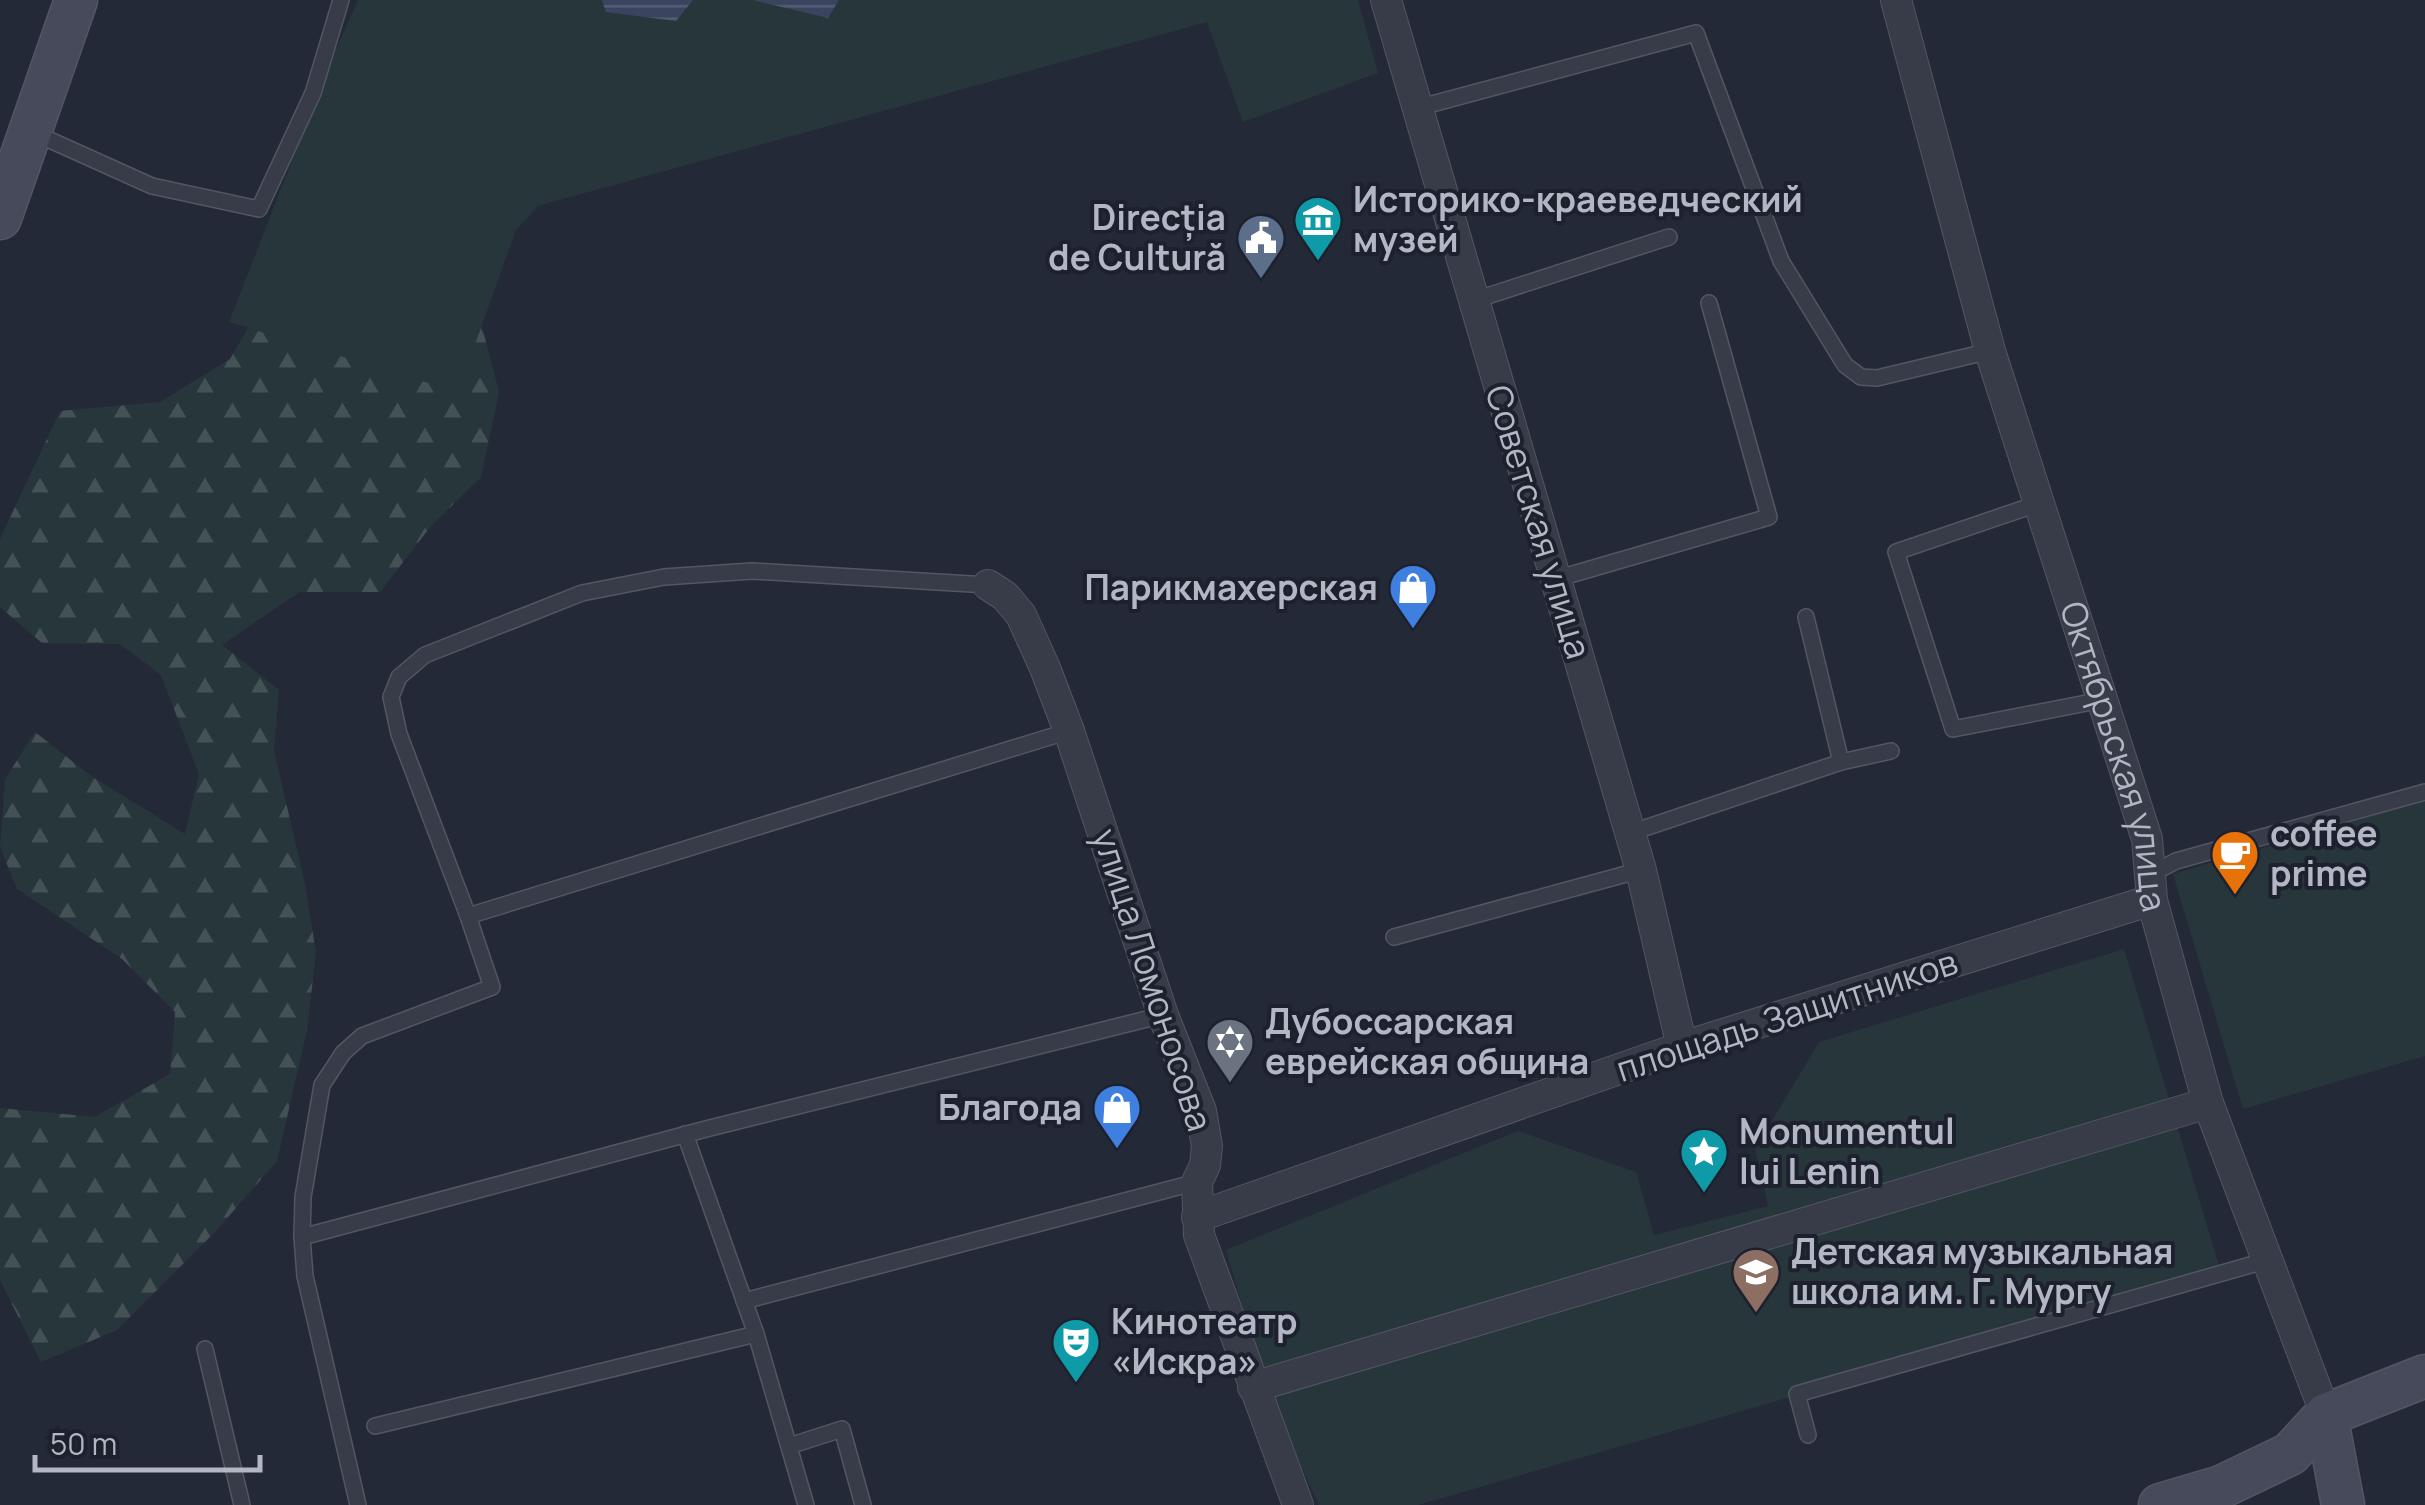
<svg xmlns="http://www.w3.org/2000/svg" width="2425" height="1505" font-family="Manrope,sans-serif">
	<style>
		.forest { fill: url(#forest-firs) }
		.park { fill: #27363a }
		.water { fill: url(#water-rules) }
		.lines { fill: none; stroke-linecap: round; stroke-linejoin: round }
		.lane-casing { stroke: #535663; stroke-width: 18 }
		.street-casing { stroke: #535663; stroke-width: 32 }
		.secondary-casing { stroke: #535663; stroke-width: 45 }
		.lane { stroke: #373c48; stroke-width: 15 }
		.street { stroke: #373c48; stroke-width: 30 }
		.secondary { stroke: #464a5b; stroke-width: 42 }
		.labels { text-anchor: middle; stroke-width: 8; stroke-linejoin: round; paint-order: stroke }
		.poi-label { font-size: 35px; font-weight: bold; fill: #b3b6c4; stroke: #1d212d; text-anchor: start }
		.street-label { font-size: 35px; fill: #b3b6c4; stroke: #1d212d }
	</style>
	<defs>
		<pattern id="forest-firs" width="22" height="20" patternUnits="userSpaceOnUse" patternTransform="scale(2.5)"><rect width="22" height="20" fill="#27363a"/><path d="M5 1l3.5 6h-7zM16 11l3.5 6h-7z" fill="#445155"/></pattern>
		<pattern id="water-rules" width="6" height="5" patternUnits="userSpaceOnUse" patternTransform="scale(2.5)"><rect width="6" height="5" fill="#3b445f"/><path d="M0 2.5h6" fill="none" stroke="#555d74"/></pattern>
	</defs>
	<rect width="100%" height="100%" fill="#242938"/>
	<!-- forest -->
	<path class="forest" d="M 333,182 L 547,196 L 470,280 L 499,392 L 481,477 L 431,526 L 380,592 L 299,592 L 222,645 L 279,690 L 274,751 L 305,884 L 316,953 L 307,1030 L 277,1161 L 216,1231 L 117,1330 L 41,1362 L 0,1280 L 0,1108 L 95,1117 L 170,1074 L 175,1012 L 122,959 L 17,889 L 0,847 L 5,779 L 35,732 L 91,776 L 185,834 L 199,774 L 161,675 L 120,644 L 42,643 L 0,607 L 0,539 L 60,411 L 160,402 L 230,359 Z"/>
	<!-- park -->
	<g class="park">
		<path d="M 358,0 L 1358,0 L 1378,73 L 1243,122 L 1207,22 L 523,210 L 458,392 L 229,322 L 333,56 Z"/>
		<path d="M 2425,800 L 2425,1056 L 2243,1109 L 2173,874 Z"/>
		<path d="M 2124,949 L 2221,1272 L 1418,1505 L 1319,1505 L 1270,1400 L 1226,1250 L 1518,1131 L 1636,1172 L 1654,1235 L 1768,1206 L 1755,1149 L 1819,1042 Z"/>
	</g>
	<!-- water -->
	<g class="water">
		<path d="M 602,0 L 693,0 L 676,21 L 606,12 Z"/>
		<path d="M 753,0 L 839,0 L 828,18 Z"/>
	</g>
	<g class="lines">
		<!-- lane casing -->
		<g class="lane-casing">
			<g id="lane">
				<path d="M 1417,108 L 1696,33 L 1781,261 L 1845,365 L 1861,377 L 1877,378 L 1990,351"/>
				<path d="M 32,132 L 152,186 L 259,209 L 313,93 L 341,0"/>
				<path d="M 1472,301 L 1669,237"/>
				<path d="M 2037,504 L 1896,552 L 1953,729 L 2102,700"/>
				<path d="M 1556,579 L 1769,517 L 1709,303"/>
				<path d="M 1806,617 L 1841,762"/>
				<path d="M 1630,833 L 1841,762 L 1891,751"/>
				<path d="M 2149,875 L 2176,861 L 2425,792"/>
				<path d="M 468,916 L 399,734 L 391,697 L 399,677 L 425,655 L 582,593 L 664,577 L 752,571 L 988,585"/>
				<path d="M 1394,937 L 1641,870"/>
				<path d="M 685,1134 L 756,1334 L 806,1505"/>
				<path d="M 302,1237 L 706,1129 L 1163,1015"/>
				<path d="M 744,1301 L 1197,1182"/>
				<path d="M 205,1349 L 242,1505"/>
				<path d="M 375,1426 L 756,1334"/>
				<path d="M 1808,1435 L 1797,1394 L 2268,1260"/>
				<path d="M 789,1446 L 842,1429 L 863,1505"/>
				<path d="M 358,1505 L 305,1276 L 302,1237 L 303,1197 L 322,1085 L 343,1053 L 362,1036 L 492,987 L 468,916 L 1069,731"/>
			</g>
		</g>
		<!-- street casing -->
		<g class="street-casing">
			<g id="street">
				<path d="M 1386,0 L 1641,870 L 1682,1047"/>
				<path id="s1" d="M 1896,0 L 1990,351 L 2147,839 L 2152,900 L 2208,1103 L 2326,1415"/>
				<path d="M 988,585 L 1005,596 L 1021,615 L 1045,668 L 1069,731 L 1163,1015 L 1201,1111 L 1207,1146 L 1205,1165 L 1197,1182 L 1199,1235 L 1298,1505"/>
				<path d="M 1197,1217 L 1682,1047 L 2152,900"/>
				<path d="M 1253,1387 L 2208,1103"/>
			</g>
		</g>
		<!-- secondary casing -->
		<g class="secondary-casing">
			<g id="secondary">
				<path d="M 0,218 L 76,0"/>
				<path d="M 2326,1415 L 2343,1505"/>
				<path d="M 2160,1505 L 2221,1487 L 2290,1454 L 2326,1415 L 2425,1376"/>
			</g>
		</g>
		<!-- lane -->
		<use href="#lane" class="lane"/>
		<!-- street -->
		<use href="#street" class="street"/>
		<!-- secondary -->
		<use href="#secondary" class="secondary"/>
	</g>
	<!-- icons -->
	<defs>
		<g id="museum-pin" transform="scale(2.5)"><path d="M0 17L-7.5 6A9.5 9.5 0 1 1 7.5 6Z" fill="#0f9aa8" stroke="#1d212d"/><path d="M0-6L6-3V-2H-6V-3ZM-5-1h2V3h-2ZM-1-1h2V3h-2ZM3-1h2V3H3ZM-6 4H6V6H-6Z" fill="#fff"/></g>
		<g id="civic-pin" transform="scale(2.5)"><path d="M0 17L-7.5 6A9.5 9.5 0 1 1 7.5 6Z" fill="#5c6f8a" stroke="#1d212d"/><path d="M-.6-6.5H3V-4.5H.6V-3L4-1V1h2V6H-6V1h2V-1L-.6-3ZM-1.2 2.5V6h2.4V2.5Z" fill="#fff"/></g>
		<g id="shop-pin" transform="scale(2.5)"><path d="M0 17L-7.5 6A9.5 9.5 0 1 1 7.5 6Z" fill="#3f7fe0" stroke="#1d212d"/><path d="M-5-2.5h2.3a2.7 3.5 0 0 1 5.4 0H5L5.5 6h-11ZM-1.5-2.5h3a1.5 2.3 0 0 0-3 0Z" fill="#fff"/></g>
		<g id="cafe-pin" transform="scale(2.5)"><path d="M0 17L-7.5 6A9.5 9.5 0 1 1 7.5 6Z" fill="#e8710a" stroke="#1d212d"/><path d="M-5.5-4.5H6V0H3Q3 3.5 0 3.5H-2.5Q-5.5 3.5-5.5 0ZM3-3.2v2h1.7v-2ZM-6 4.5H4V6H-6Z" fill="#fff"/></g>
		<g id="synagogue-pin" transform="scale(2.5)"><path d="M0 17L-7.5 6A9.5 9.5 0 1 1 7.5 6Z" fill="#6b7280" stroke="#1d212d"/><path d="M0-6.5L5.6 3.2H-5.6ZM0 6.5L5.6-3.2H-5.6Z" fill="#fff"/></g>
		<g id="sight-pin" transform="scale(2.5)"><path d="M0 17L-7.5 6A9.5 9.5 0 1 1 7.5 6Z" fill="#0f9aa8" stroke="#1d212d"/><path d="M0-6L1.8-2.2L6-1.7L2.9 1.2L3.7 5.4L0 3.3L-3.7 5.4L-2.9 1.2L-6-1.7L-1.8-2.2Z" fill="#fff"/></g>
		<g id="school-pin" transform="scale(2.5)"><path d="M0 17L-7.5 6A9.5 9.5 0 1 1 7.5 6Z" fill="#8d6e63" stroke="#1d212d"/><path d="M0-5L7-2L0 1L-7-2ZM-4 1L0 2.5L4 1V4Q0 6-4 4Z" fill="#fff"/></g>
		<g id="theatre-pin" transform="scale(2.5)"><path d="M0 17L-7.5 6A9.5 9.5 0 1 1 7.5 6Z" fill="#0f9aa8" stroke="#1d212d"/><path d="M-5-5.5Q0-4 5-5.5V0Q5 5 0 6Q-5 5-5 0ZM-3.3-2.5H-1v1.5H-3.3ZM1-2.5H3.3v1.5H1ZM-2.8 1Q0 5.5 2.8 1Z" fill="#fff"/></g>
	</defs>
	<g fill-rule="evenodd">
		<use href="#museum-pin" x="1318" y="220"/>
		<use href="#civic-pin" x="1261" y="238"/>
		<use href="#shop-pin" x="1413" y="588"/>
		<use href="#cafe-pin" x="2235" y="854"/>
		<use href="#synagogue-pin" x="1230" y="1042"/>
		<use href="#shop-pin" x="1117" y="1108"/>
		<use href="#sight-pin" x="1704" y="1152"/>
		<use href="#school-pin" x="1756" y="1272"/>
		<use href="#theatre-pin" x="1076" y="1342"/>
	</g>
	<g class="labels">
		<!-- poi labels -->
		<g class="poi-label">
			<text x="1353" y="212">Историко-краеведческий<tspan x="1353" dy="40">музей</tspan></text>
			<text x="1226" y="230" text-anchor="end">Direcția<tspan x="1226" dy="40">de Cultură</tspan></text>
			<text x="1378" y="600" text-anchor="end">Парикмахерская</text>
			<text x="2270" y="846">coffee<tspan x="2270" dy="40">prime</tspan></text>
			<text x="1265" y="1034">Дубоссарская<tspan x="1265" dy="40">еврейская община</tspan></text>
			<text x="1082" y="1120" text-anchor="end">Благода</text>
			<text x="1739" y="1144">Monumentul<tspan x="1739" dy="40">lui Lenin</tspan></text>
			<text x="1791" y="1264">Детская музыкальная<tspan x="1791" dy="40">школа им. Г. Мургу</tspan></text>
			<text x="1111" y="1334">Кинотеатр<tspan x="1111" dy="40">«Искра»</tspan></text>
		</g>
		<!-- street labels -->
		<g class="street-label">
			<text transform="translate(1538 522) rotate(73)" y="12">Советская улица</text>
			<text dy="12" stroke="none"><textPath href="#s1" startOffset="788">Октябрьская улица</textPath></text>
			<text transform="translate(1152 980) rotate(72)" y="12">улица Ломоносова</text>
			<text transform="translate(1787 1016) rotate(-18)" y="12">площадь Защитников</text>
		</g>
	</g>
	<!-- scale -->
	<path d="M35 1455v15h225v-15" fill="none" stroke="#b3b6c4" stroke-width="5"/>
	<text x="50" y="1455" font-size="30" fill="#b3b6c4" stroke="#1d212d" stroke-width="8" paint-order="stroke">50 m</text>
</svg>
